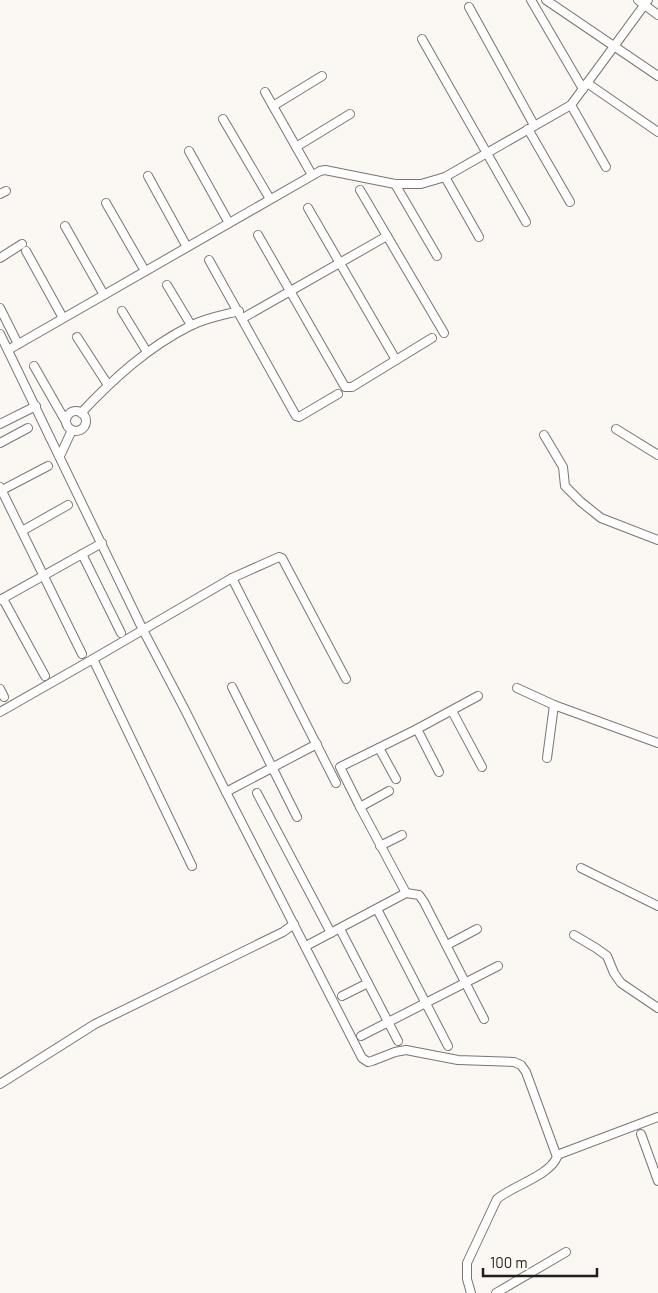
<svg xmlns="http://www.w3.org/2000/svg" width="658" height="1293" font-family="Barlow,sans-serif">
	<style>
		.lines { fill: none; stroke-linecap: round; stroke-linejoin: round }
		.street-casing { stroke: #797672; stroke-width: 10 }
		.street { stroke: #fff; stroke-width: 8 }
	</style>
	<rect width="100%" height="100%" fill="#fbf7f2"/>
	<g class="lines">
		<!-- street casing -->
		<g class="street-casing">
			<g id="street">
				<path d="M 531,0 L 583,89"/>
				<path d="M 546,0 L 658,76"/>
				<path d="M 638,0 L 658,15"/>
				<path d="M 469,7 L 534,125"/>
				<path d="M 422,39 L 526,222"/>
				<path d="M 587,83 L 658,132"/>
				<path d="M 265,92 L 312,175"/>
				<path d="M 571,105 L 606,167"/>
				<path d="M 273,106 L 322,76"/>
				<path d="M 223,119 L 270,199"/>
				<path d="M 528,129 L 570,202"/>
				<path d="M 296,147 L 350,114"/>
				<path d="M 189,151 L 229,223"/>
				<path d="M 148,176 L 187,247"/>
				<path d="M 445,177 L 479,237"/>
				<path d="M 395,184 L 437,256"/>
				<path d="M 360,190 L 444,333"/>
				<path d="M 0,194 L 6,191"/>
				<path d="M 106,203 L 145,271"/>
				<path d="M 308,208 L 396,360"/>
				<path d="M 65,226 L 104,295"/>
				<path d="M 258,235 L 345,387 L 352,387 L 432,338"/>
				<path d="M 26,251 L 63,318"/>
				<path d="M 0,258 L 22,244"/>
				<path d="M 209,260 L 296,416 L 299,417 L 338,394"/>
				<path d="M 167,285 L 191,325"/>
				<path d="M 0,308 L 18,344"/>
				<path d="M 122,311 L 147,352"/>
				<path d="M 243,318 L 387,236"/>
				<path d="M 0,334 L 143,630 L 185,710 L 226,792 L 362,1058 L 368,1062 L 372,1061 L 395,1052 L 406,1050 L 458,1060 L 514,1062 L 521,1065 L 526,1072 L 557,1157 C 549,1176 514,1185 497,1199 L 467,1263 L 467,1279 L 471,1293"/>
				<path d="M 77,337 L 108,385"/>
				<path d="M 8,350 L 320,171 L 325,170 L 395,184 L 421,184 L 445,177 L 571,105 L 648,0"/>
				<path d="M 34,366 L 66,422"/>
				<circle cx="76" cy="421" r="10"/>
				<path d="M 81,413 C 113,379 148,347 190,326 C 205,318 223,315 239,311"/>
				<path d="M 0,424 L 36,406"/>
				<path d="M 616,429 L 658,455"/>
				<path d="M 544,435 L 563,467 L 565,486 L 581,502 L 601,518 L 658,540"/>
				<path d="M 0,443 L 28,428"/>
				<path d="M 60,456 L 72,430"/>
				<path d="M 0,487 L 82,654"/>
				<path d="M 2,490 L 48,466"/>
				<path d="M 22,531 L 68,505"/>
				<path d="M 82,554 L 121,633"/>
				<path d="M 232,578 L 336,783"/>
				<path d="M 3,599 L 45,676"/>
				<path d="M 0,600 L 102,543"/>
				<path d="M 232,687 L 297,817"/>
				<path d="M 517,688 L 554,705 L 658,743"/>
				<path d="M 0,689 L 4,697"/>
				<path d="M 452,711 L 482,767"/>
				<path d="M 0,712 L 93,659"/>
				<path d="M 417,729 L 439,772"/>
				<path d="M 379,748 L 396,779"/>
				<path d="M 547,758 L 554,705"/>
				<path d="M 226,792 L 317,744"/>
				<path d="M 257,793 L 331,933"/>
				<path d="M 360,807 L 389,791"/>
				<path d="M 380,846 L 402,835"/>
				<path d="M 192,866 L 93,659 L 232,578 L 279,557 L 282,558 L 346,679"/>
				<path d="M 581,868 L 658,906"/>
				<path d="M 406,893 L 360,807 L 340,767 L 417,729 L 478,696"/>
				<path d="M 377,909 L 448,1046"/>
				<path d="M 340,929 L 398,1041"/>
				<path d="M 574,935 L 596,948 L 607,956 L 614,973 L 621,983 L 658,1008"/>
				<path d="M 447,945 L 477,929"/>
				<path d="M 306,946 L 406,893 L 419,895 L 424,902 L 484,1019"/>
				<path d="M 342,996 L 368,983"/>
				<path d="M 361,1036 L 498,966"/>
				<path d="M 0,1084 L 95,1024 L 283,932 L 294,924"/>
				<path d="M 641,1134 L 658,1181"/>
				<path d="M 557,1155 L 658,1117"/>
				<path d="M 496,1293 L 566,1252"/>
			</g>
		</g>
		<!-- street -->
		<use href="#street" class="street"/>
	</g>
	<!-- scale -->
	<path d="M483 1268v8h114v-8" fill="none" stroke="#1f1e1c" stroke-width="2.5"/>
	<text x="490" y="1268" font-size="15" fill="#1f1e1c" stroke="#fbf7f2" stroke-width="4" paint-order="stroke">100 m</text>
</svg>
